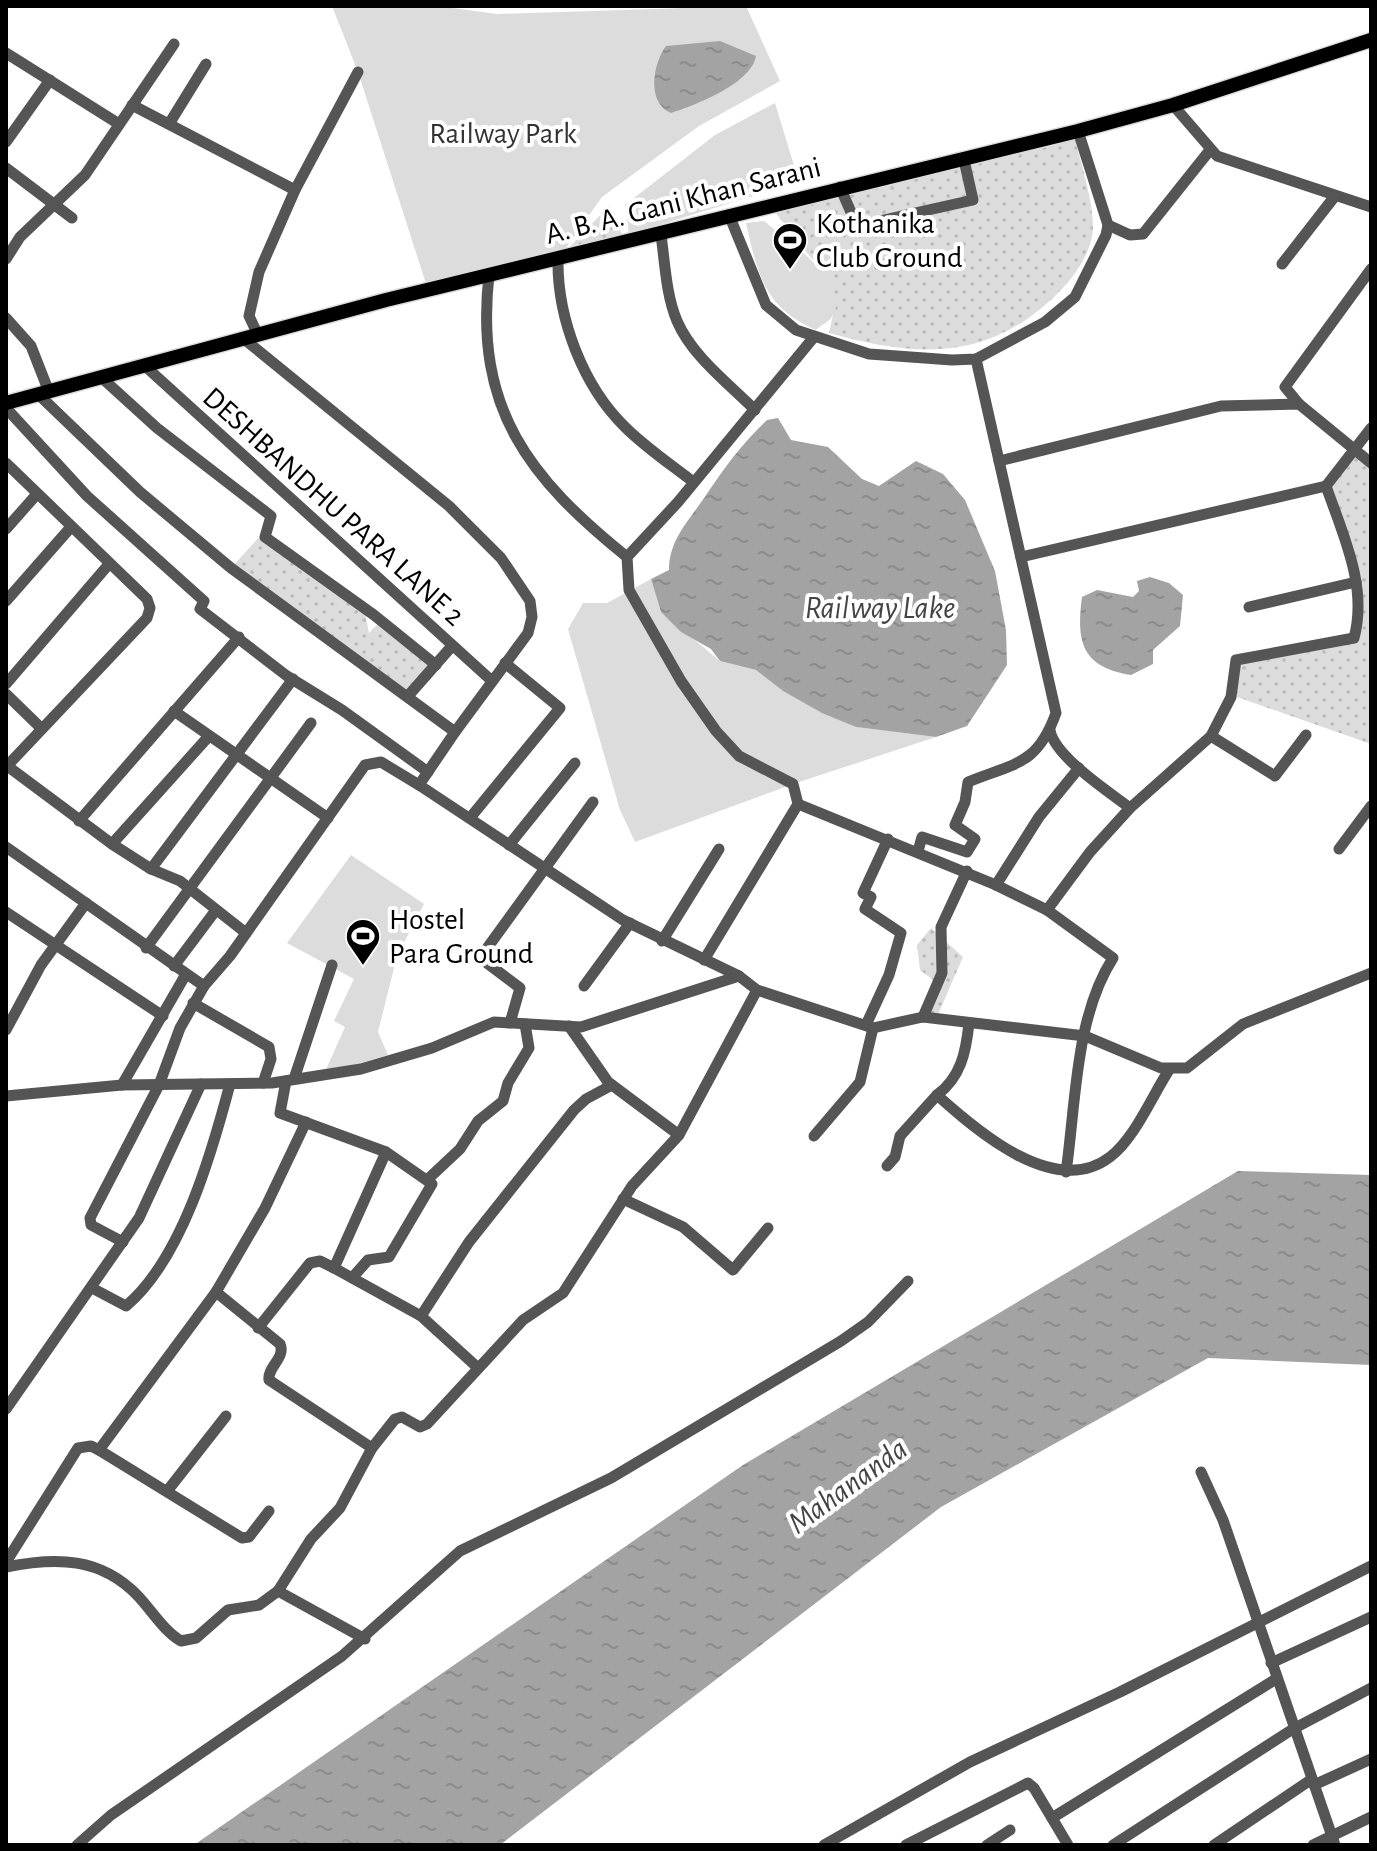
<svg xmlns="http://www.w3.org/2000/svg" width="1377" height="1851" font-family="'Alegreya Sans',sans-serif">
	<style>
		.grass { fill: url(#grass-dots) }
		.green { fill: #dcdcdc }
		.water { fill: url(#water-ripples) }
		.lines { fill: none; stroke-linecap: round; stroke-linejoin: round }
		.major-casing { stroke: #dbdbdb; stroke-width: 17 }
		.minor { stroke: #555; stroke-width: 11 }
		.major { stroke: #000; stroke-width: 14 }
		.labels { text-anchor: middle; stroke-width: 8; stroke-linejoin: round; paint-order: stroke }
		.park-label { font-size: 30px; fill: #333; stroke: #fff }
		.street-label { font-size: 30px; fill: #000; stroke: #fff }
		.poi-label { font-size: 30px; fill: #000; stroke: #fff; text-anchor: start }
		.water-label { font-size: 32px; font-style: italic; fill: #444; stroke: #fff }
	</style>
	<defs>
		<pattern id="grass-dots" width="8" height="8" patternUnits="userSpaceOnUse" patternTransform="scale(2)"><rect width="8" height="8" fill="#dcdcdc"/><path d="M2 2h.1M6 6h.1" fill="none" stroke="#bbb" stroke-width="1.8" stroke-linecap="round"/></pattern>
		<pattern id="water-ripples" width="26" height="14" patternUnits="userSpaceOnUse" patternTransform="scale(2)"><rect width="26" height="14" fill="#a3a3a3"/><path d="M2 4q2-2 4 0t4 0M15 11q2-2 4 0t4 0" fill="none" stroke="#8b8b8b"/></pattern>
	</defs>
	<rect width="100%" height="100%" fill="#fff"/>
	<!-- grass -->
	<g class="grass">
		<path d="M 1075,138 C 1081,165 1093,199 1093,227 C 1093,250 1075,276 1060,291 C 990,362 919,358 829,333 L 836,301 L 816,264 L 775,212 Z"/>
		<path d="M 610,205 L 626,244 L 558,259 Z"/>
		<path d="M 1352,453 L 1371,467 L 1371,744 L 1237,697 L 1236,660 L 1355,632 L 1355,569 L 1326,486 Z"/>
		<path d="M 262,534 L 364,608 L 369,633 L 381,621 L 435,665 L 408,695 L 231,568 Z"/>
		<path d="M 931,928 L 963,957 L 936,1019 L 923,1017 L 933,980 L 920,970 L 917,945 Z"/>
	</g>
	<!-- green -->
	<g class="green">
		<path d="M 332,6 L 438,6 L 497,14 L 746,6 L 780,81 L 699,126 L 602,197 L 558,259 L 428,290 L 358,72 Z"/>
		<path d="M 775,103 L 799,182 L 629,234 L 625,205 L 715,135 Z"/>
		<path d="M 764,221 C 785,239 856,285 831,318 C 828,322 820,326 816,330 C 764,307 758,275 746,223 Z"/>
		<path d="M 651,579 L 661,612 L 720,661 L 756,670 L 783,691 L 856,727 L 936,737 L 793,784 L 635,842 L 620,810 L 568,629 L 583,603 L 607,603 Z"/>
		<path d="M 351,855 L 424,904 L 397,956 L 378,1032 L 388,1055 L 324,1074 L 345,1027 L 334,1021 L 354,979 L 287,943 Z"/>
	</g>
	<!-- water -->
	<g class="water">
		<path d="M 720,41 L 756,56 C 751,84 695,105 671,113 C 646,103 653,63 666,46 Z"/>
		<path d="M 778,418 L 791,440 L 828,447 L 862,479 L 879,486 L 916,461 L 943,474 L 965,500 L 995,571 L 1006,630 L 1007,665 L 967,726 L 936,737 L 856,727 L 822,713 L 783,691 L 756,670 L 720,661 L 711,649 L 681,632 L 661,612 L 651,579 L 669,570 C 669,540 688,522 704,498 C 726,466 738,448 767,420 Z"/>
		<path d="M 1150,577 L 1169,583 L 1183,595 L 1180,626 L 1153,650 L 1153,664 L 1131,675 C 1082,667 1076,642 1082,597 L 1097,590 L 1133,597 L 1139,591 L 1137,581 Z"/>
		<path d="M 1238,1171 L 1371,1175 L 1371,1365 L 1208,1358 L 941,1507 L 500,1845 L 194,1845 L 743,1465 Z"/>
	</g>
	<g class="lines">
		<!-- major casing -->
		<g class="major-casing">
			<path id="major" d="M 6,403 L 386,300 L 1078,131 L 1173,105 L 1371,40"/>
		</g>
		<!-- minor -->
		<g class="minor">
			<path d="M 6,53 L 119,124"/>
			<path d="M 132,105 L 295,190"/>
			<path d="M 1173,105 L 1217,156 L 1371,207"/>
			<path d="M 169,124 L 206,64"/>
			<path d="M 6,142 L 50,80"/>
			<path d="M 6,168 L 72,218"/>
			<path d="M 840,187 L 857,226 L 973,200 L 964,160"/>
			<path d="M 729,215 L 766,305 L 796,330 L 869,354 L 952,360 L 976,359 L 1045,322 L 1075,297 L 1106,235 L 1108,225 L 1078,131"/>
			<path d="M 1108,225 L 1130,235 L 1143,234 L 1210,150"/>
			<path d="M 661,235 C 665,263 666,295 677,321 C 692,356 728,383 755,410"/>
			<path d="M 6,259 L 20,237 L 85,175 L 174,44"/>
			<path d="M 558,259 C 557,318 583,386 625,427 C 645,447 670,464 692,481"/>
			<path d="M 1282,264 L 1335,196"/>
			<path d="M 489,275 C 474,409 529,478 627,557"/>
			<path d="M 6,318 L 31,346 L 49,392"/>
			<path d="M 258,335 L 249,316 L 259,272 L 295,190 L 358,72"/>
			<path d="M 244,339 L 449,506 L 501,558 L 530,601 L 532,617 L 528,633 L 455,732"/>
			<path d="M 145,366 L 492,681"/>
			<path d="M 102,378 L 157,428 L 271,516 L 265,537 L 374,615 L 436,665"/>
			<path d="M 39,395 L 140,492 L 231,568 L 455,732 L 419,785 L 623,920 L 739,976"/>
			<path d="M 1299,404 L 1285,387 L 1371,269"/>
			<path d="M 6,408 L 87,496 L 204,601 L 200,609 L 287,676 L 342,710 L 428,772"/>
			<path d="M 999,461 L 1221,406 L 1299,404 L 1371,463"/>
			<path d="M 6,463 L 147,599 L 150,608 L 147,618 L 7,766"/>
			<path d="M 6,529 L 37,494"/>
			<path d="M 1021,557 L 1326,486 L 1371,428"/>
			<path d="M 6,601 L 71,527"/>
			<path d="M 1249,607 L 1356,582"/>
			<path d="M 6,684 L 109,564"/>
			<path d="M 6,694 L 42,729"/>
			<path d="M 408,696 L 452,646"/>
			<path d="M 174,711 L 328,818"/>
			<path d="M 1050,730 C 1054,756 1109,792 1130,808"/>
			<path d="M 1211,736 L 1275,776 L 1306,735"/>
			<path d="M 6,765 L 112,844 L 151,869 L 180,881 L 246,933"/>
			<path d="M 798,804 L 996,885 L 1047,910 L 1113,958 C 1075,1017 1076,1103 1066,1172"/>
			<path d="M 470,818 L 560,708 L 505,663"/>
			<path d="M 79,821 L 239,637"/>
			<path d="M 112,844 L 209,736"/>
			<path d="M 509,845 L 575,763"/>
			<path d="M 6,847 L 204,986 L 180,1028 L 159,1085 L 90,1218 L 91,1225 L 123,1242"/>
			<path d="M 1339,849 L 1371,806"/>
			<path d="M 918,851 L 922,837 L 967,852 L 975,839 L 955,825 L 965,802 L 968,782 C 1014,763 1037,766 1056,713 L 976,359"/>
			<path d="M 151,869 L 293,679"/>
			<path d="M 996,885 L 1039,817 L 1079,768"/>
			<path d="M 1047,910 L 1090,852 L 1130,808 L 1211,736 L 1231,697 L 1236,660 L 1354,638 C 1368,587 1343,535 1326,486"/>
			<path d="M 6,912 L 163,1016"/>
			<path d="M 662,941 L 719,849"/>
			<path d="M 146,948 L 311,723"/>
			<path d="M 704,960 L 798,804 L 793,784 L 739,756 L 716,731 L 681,681 L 629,590 L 627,557 L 678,502 L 814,337"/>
			<path d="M 174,966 L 216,910"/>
			<path d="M 204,986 L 230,956 L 365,765 L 381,762 L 419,785"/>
			<path d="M 584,986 L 630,923"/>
			<path d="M 193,1003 L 269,1047 L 271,1059 L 263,1083"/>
			<path d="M 923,1017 L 942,973 L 941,927 L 967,871"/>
			<path d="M 510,1023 L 520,988 L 487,963 L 485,951 L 593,802"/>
			<path d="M 969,1023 C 966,1052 961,1077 937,1095 C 977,1131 1055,1199 1110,1157 C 1135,1138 1152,1096 1169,1070"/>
			<path d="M 866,1025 L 889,975 L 901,933 L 865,909 L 871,897 L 863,893 L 888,839"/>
			<path d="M 569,1026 L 608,1082 L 679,1135"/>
			<path d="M 6,1030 L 41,965 L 86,903"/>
			<path d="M 294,1079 L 332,965"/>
			<path d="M 286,1081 L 280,1113 L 386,1152 L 432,1184 L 389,1257 L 368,1260 L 352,1278"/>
			<path d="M 122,1085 L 186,974"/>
			<path d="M 6,1096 L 122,1085 L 272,1083 L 361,1069 L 432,1048 L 494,1022 L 581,1027 L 739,976 L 757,990 L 873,1028 L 923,1017 L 1085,1036 L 1161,1068 L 1187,1068 L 1243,1024 L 1371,973"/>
			<path d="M 814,1136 L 860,1082 L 873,1028"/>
			<path d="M 386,1152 L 334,1268 L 421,1316 L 477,1367"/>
			<path d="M 887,1166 L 895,1157 L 900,1136 L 937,1095"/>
			<path d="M 428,1179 L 460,1149 L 478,1121 L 503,1101 L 508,1083 L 529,1048 L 525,1024"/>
			<path d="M 623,1199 L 683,1227 L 733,1270 L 768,1228"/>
			<path d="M 92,1288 L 126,1306 C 182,1259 212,1152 230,1084"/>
			<path d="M 216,1292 L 280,1344 C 286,1358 267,1367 269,1380 L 372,1448"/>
			<path d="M 421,1316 L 469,1242 L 574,1110 L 586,1099 L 612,1085"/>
			<path d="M 258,1328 L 310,1263 L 320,1261 L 334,1268"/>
			<path d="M 6,1409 L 139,1218 L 201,1084"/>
			<path d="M 1201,1472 L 1223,1520 L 1335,1845"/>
			<path d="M 168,1490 L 226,1416"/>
			<path d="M 269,1511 L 249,1537 L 242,1538 L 99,1450 L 216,1292 L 265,1208 L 306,1122"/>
			<path d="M 6,1562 L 78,1448 L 91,1446 L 99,1450"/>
			<path d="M 6,1567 C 56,1557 101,1557 138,1596 C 152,1611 164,1631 181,1641 L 196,1638 L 228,1610 L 259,1605 L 278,1591 L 311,1539 L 340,1508 L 372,1448 L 395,1419 L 402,1417 L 420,1427 L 427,1424 L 523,1320 L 563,1293 L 632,1186 L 679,1135 L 757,990"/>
			<path d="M 278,1591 L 365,1639"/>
			<path d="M 1271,1663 L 1371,1617"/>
			<path d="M 1314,1785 L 1371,1759"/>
			<path d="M 1052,1818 L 1276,1679"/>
			<path d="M 77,1845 L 111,1815 L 342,1656 L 460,1551 L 611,1478 L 841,1341 L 868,1322 L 908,1281"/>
			<path d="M 824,1845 L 970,1762 L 1120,1692 L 1371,1566"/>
			<path d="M 906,1845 L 1028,1783 L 1034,1788 L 1068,1845"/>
			<path d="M 987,1845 L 1010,1830"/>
			<path d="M 1113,1845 L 1293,1729 L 1371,1688"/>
			<path d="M 1214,1845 L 1312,1779"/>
			<path d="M 1313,1845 L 1371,1817"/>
		</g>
		<!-- major -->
		<use href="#major" class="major"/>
	</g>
	<!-- icons -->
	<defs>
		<g id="stadium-pin" transform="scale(1.8)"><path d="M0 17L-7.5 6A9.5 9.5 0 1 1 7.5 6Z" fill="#000" stroke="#fff"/><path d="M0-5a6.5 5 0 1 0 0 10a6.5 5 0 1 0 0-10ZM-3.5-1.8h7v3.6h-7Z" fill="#fff"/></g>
	</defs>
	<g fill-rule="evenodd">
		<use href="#stadium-pin" x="790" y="240"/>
		<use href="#stadium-pin" x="363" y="936"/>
	</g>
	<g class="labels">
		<!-- park labels -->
		<g class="park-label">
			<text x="503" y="143">Railway Park</text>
		</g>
		<!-- street labels -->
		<g class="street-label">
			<text transform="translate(683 200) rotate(-14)" y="10">A. B. A. Gani Khan Sarani</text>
			<text transform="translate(334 506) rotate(42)" y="10">DESHBANDHU PARA LANE 2</text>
		</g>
		<!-- poi labels -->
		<g class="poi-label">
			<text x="816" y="233">Kothanika<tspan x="816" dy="34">Club Ground</tspan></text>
			<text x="389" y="929">Hostel<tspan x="389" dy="34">Para Ground</tspan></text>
		</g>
		<!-- water labels -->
		<g class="water-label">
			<text x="880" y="618">Railway Lake</text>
			<text transform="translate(847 1485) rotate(-36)" y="11">Mahananda</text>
		</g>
	</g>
	<!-- border -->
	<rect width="1377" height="1851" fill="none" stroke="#000000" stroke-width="16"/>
</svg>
